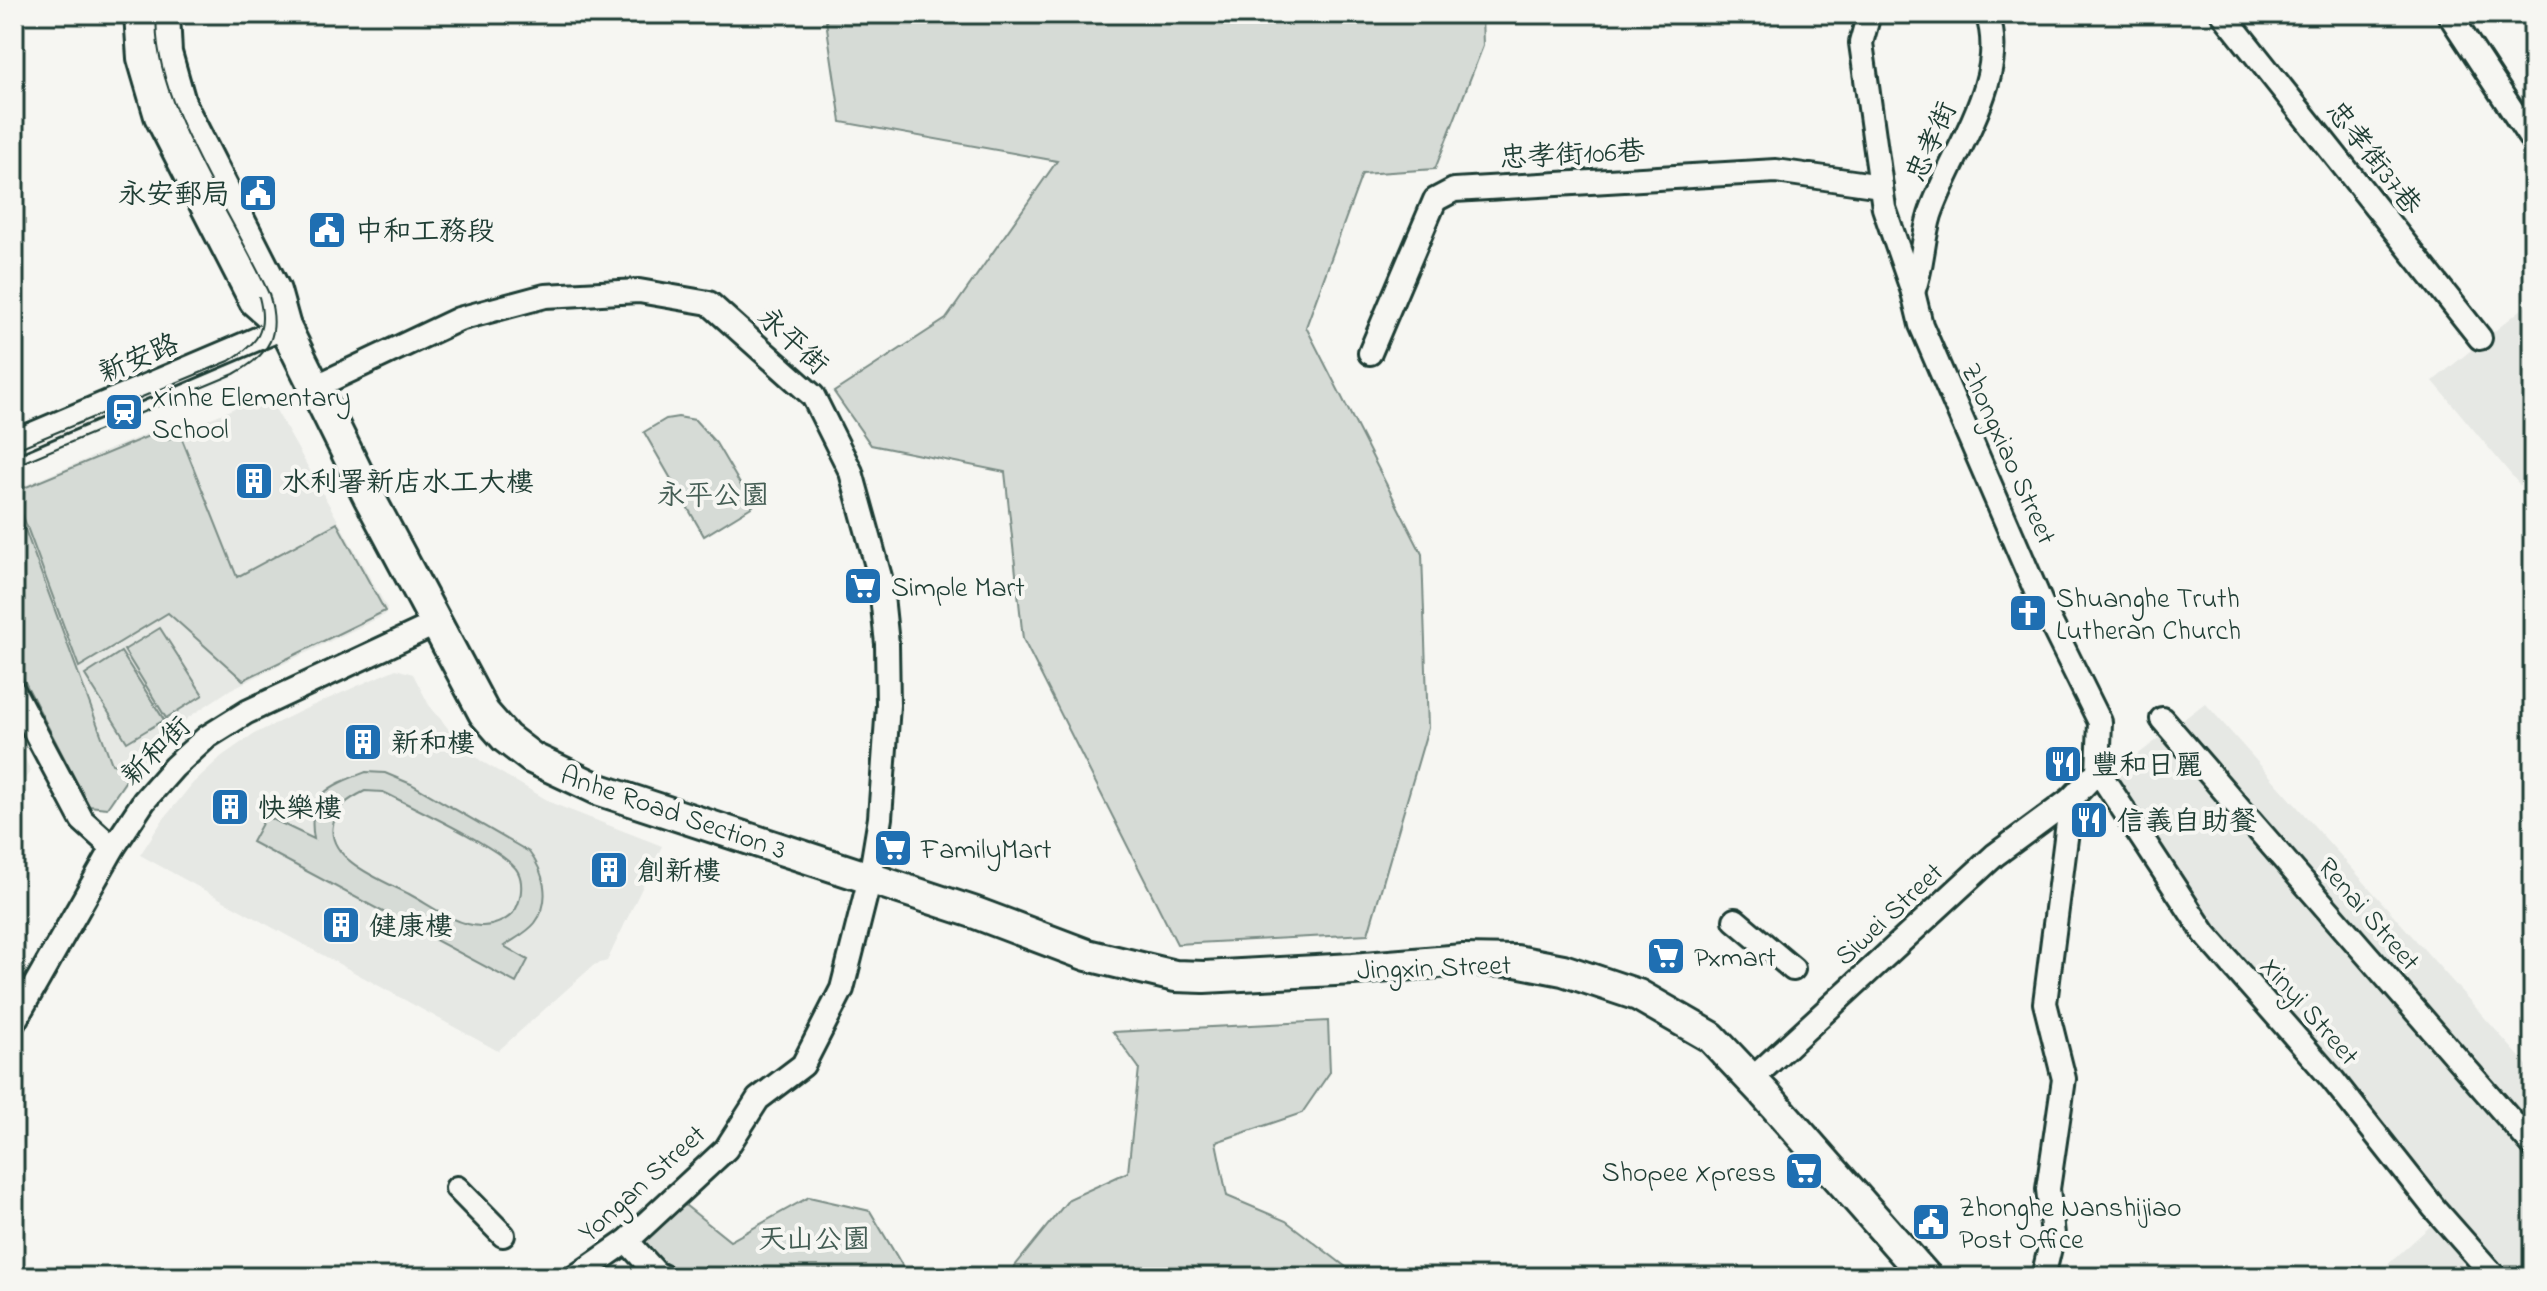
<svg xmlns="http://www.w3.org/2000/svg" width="2547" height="1291" font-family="'Indie Flower','LXGW WenKai TC',sans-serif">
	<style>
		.built { fill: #e6e8e4 }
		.green { fill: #d6dbd6; stroke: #7a8c85; stroke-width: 2; fill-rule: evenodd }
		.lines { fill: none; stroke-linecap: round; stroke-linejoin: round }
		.minor-casing { stroke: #1f3d34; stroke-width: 28 }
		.major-casing { stroke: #1f3d34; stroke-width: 36 }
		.minor { stroke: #f6f6f2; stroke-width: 22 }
		.major { stroke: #f6f6f2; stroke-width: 30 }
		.tram { stroke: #1f3d34; stroke-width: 2 }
		.labels { text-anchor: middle; stroke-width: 8; stroke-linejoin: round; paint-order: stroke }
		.street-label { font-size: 28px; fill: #1f3d34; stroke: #f6f6f2 }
		.poi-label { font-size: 28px; fill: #1f3d34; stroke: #f6f6f2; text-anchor: start }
		.park-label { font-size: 28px; fill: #445d54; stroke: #f6f6f2 }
	</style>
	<rect width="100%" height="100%" fill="#f6f6f2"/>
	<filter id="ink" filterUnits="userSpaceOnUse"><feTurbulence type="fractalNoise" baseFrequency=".0125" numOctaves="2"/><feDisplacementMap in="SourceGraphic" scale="16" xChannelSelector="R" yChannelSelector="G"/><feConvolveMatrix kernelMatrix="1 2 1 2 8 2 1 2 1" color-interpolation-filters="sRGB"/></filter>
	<g filter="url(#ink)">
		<!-- built -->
		<g class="built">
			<path d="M 2533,300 L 2533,501 L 2433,381 Z"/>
			<path d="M 267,394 L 387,608 L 385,615 L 231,689 L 189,717 L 153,751 L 136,769 L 108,809 L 89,808 L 14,666 L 14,490 L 165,426 L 170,436 Z"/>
			<path d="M 396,669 L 413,674 L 429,705 L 456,738 L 481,761 L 554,804 L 662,846 L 607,961 L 594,965 L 498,1051 L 140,855 L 162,821 L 193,783 L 222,756 L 252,735 L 305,709 Z"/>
			<path d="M 2205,703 L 2533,1072 L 2533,1277 L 2488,1277 L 2470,1256 L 2447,1277 L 2374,1277 L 2436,1221 L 2093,789 Z"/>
			<path d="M 14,738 L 31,771 L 14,791 Z"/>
		</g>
		<!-- green -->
		<g class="green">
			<path d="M 825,14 L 1482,14 L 1483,46 L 1435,169 L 1362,174 L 1306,327 L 1422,554 L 1428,728 L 1368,934 L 1177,944 L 1023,639 L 1005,472 L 871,445 L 834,392 L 946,319 L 1057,161 L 841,122 Z"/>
			<path d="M 678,417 L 695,420 L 716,443 L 753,506 L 704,536 L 644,432 L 666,419 Z"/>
			<path d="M 163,430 L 168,439 L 180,434 L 237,577 L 337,523 L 385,611 L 243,680 L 168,613 L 79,667 L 14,492 Z"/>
			<path d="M 14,500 L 112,764 L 133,770 L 107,808 L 89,806 L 14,661 Z"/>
			<path d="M 160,628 L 203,695 L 166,718 L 124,650 Z"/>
			<path d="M 121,652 L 164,720 L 127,742 L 85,675 Z"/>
			<path d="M 366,772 L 385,773 L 411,784 L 529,852 C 544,871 552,901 535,923 C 527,933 514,939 504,946 L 528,960 L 516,983 L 252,842 L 266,816 L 314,839 C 306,794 329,786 366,772 ZM 365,791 L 383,792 C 409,805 508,851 518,872 C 524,884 521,903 513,913 C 506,921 491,927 480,926 C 455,925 430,905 409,894 C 384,881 326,860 333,825 C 337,806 349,799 365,791 Z"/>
			<path d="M 1328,1021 L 1330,1072 L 1302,1113 L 1216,1142 L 1227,1196 L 1286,1221 L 1359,1277 L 1006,1277 L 1069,1199 L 1128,1172 L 1139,1068 L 1113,1032 Z"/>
			<path d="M 809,1197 L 870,1211 L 909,1277 L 666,1277 L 636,1239 L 680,1201 L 730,1241 Z"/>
		</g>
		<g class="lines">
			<!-- minor casing -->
			<g class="minor-casing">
				<g id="minor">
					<path d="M 2223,14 L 2480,338"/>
					<path d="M 2449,14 L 2533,142"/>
					<path d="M 1913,292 C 1923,267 1922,241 1930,215 C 1950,154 2011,79 1987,14"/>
					<path d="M 1370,353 L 1435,200 L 1454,190 L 1776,171 L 1881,186"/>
					<path d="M 315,387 L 459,319 L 545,296 L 639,291 L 709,303 L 813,396 L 851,472 L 880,577 L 887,644 L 888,705 L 880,818 L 870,878 L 842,989 L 803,1065 L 758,1099 L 726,1149 L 627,1241 L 575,1277"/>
					<path d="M 14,442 L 285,327"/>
					<path d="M 14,692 L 82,820 L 113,848"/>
					<path d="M 2162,719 L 2533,1146"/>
					<path d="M 2098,771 L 2205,934 L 2333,1080 L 2434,1208 L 2495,1277"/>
					<path d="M 1735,920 L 1793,969"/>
					<path d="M 14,1022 L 113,848 L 144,801 L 174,767 L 207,737 L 247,712 L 435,624"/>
					<path d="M 1752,1079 L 1995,855 L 2071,799 L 2098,771 L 2100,722 L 2042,605 L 1921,325 L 1913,292 L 1884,208 L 1861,43 L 1869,14"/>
					<path d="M 457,1188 L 503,1235"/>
					<path d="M 627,1241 L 656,1273 L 664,1277"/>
					<path d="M 2043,1277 L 2053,1235 L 2048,1189 L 2064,1079 L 2045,1003 L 2071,799"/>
				</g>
			</g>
			<!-- major casing -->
			<g class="major-casing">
				<g id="major">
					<path d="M 140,14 L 143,58 L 160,116 L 255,301 L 285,327"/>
					<path d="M 164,14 L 166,53 L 181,106 L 275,291 L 285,327 L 369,497 L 484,713 L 506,738 L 532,758 L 600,790 L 973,912 L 1087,955 L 1175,976 L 1204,977 L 1353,969 L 1463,960 L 1516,961 L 1563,970 L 1638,995 L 1711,1037 L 1764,1093 L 1926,1277"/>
				</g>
			</g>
			<!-- minor -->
			<use href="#minor" class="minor"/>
			<!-- major -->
			<use href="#major" class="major"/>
			<!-- tram -->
			<g class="tram">
				<path d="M 14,450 L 229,361 C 258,343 268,331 259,297"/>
				<path d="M 14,466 L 234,374 C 271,354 281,334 269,294 C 235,218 149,97 157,14"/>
			</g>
		</g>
	</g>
	<!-- icons -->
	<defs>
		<g id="civic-square" transform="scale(2)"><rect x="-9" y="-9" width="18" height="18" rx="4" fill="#1f6fb2" stroke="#f6f6f2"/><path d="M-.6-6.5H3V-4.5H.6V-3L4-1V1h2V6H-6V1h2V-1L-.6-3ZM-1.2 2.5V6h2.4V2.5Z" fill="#fff"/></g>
		<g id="station-square" transform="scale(2)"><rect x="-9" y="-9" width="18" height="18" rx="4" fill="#1f6fb2" stroke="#f6f6f2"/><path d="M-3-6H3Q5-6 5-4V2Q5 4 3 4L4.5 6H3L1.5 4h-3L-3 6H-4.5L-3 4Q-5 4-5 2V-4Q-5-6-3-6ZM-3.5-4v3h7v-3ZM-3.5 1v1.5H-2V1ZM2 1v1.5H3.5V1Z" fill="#fff"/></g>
		<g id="building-square" transform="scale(2)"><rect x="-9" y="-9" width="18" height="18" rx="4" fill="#1f6fb2" stroke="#f6f6f2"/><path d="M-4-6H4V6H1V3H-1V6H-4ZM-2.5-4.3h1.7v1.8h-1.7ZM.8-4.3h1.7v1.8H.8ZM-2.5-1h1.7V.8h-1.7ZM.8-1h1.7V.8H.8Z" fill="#fff"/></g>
		<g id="supermarket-square" transform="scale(2)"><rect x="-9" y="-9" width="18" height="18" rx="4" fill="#1f6fb2" stroke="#f6f6f2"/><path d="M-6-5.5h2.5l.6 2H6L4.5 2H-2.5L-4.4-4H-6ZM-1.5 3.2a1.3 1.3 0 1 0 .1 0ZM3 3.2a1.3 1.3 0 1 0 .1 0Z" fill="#fff"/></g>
		<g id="church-square" transform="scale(2)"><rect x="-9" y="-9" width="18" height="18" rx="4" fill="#1f6fb2" stroke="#f6f6f2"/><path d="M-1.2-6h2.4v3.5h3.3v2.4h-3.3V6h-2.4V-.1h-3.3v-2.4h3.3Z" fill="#fff"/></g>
		<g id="restaurant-square" transform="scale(2)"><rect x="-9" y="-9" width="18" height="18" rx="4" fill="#1f6fb2" stroke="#f6f6f2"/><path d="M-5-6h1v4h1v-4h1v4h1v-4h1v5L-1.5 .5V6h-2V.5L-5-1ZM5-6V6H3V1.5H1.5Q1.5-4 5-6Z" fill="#fff"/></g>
	</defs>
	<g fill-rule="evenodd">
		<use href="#civic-square" x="258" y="193"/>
		<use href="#civic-square" x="327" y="230"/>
		<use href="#station-square" x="124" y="412"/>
		<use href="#building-square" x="254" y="481"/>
		<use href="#supermarket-square" x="863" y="586"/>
		<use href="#church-square" x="2028" y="613"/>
		<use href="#building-square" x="363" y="742"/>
		<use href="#restaurant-square" x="2063" y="764"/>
		<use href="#building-square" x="230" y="807"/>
		<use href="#restaurant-square" x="2089" y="820"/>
		<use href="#supermarket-square" x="893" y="848"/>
		<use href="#building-square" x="609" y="870"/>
		<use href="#building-square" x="341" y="925"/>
		<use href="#supermarket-square" x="1666" y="956"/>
		<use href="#supermarket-square" x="1804" y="1171"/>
		<use href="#civic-square" x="1931" y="1222"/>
	</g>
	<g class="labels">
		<!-- street labels -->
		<g class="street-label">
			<text transform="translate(1930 141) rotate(-66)" y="10">忠孝街</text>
			<text transform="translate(1572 153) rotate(-3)" y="10">忠孝街106巷</text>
			<text transform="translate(2375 157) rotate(52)" y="10">忠孝街37巷</text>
			<text transform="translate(794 340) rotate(43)" y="10">永平街</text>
			<text transform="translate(138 357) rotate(-23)" y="10">新安路</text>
			<text transform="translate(2010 453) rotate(66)" y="10">Zhongxiao Street</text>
			<text transform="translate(155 750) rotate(-45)" y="10">新和街</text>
			<text transform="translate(674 811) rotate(19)" y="10">Anhe Road Section 3</text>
			<text transform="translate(1888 913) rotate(-43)" y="10">Siwei Street</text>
			<text transform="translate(2370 913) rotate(49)" y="10">Renai Street</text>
			<text transform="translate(1434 966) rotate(-2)" y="10">Jingxin Street</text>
			<text transform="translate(2311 1010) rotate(49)" y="10">Xinyi Street</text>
			<text transform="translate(641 1182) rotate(-42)" y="10">Yongan Street</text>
		</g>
		<!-- poi labels -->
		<g class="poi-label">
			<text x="230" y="203" text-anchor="end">永安郵局</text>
			<text x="355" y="240">中和工務段</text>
			<text x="152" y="406">Xinhe Elementary<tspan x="152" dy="32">School</tspan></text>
			<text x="282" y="491">水利署新店水工大樓</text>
			<text x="891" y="596">Simple Mart</text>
			<text x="2056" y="607">Shuanghe Truth<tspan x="2056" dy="32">Lutheran Church</tspan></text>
			<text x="391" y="752">新和樓</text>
			<text x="2091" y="774">豐和日麗</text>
			<text x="258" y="817">快樂樓</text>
			<text x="2117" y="830">信義自助餐</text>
			<text x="921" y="858">FamilyMart</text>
			<text x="637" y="880">創新樓</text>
			<text x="369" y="935">健康樓</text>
			<text x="1694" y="966">Pxmart</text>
			<text x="1776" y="1181" text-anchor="end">Shopee Xpress</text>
			<text x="1959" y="1216">Zhonghe Nanshijiao<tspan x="1959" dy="32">Post Office</tspan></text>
		</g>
		<!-- park labels -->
		<g class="park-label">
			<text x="713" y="504">永平公園</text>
			<text x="814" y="1248">天山公園</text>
		</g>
	</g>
	<!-- margin -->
	<rect width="2547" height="1291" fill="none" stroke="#f6f6f2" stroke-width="48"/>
	<rect x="24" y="24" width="2499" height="1243" fill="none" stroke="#1f3d34" stroke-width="3" filter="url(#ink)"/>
</svg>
